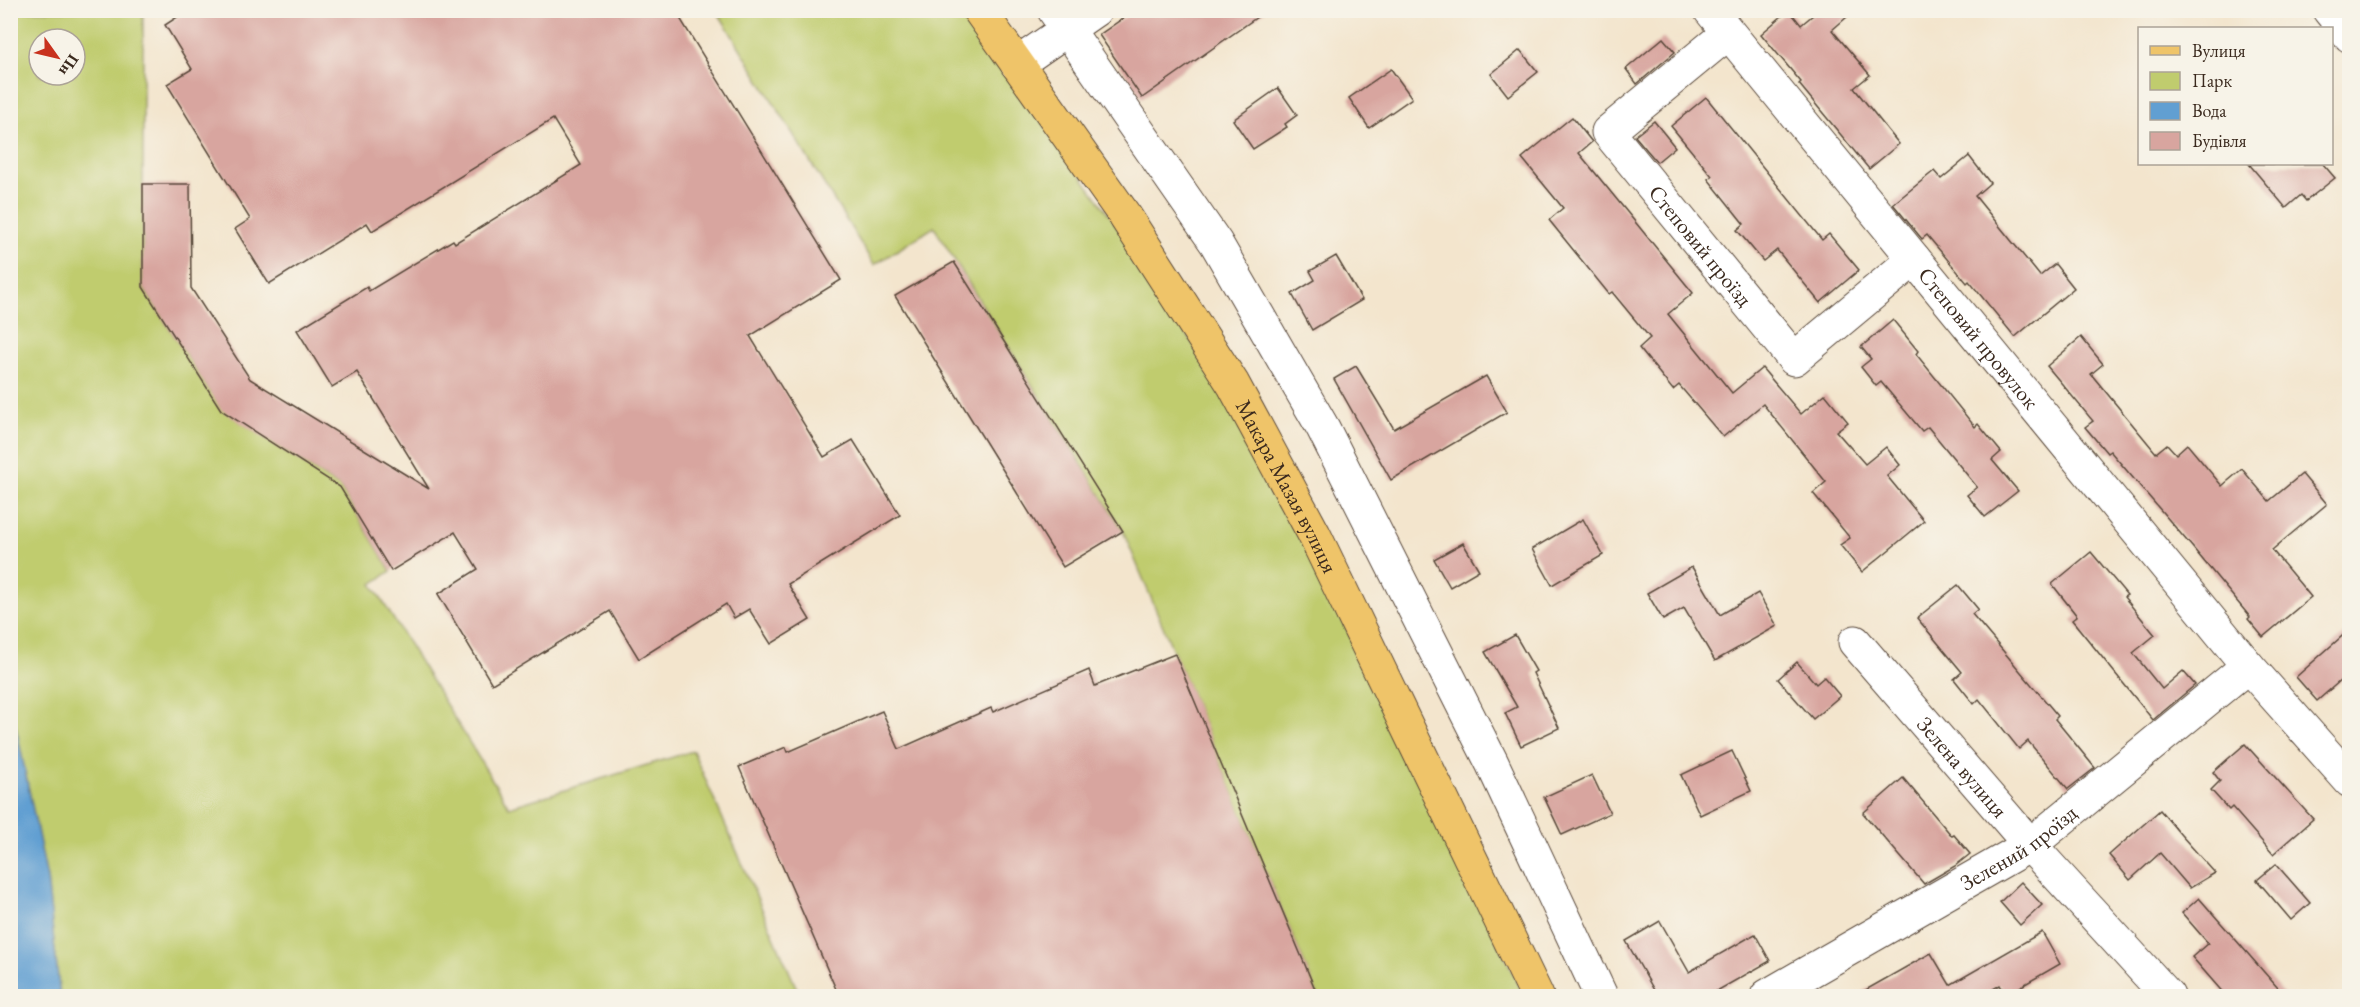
<svg xmlns="http://www.w3.org/2000/svg" width="2360" height="1007" font-family="'EB Garamond',serif">
	<style>
		.green { fill: #c0cc6e; stroke: #7e7b46; stroke-width: 1.5; fill-rule: evenodd }
		.water { fill: #619fd2; stroke: #4e6478; stroke-width: 1.5 }
		.building { fill: #d8a59f }
		.lines { fill: none; stroke-linecap: round; stroke-linejoin: round }
		.minor-casing { stroke: #574638; stroke-width: 35 }
		.major-casing { stroke: #574638; stroke-width: 35 }
		.minor { stroke: #fff; stroke-width: 33 }
		.major { stroke: #efc469; stroke-width: 33 }
		.labels { text-anchor: middle; stroke-width: 4.5; stroke-linejoin: round; paint-order: stroke }
		.street-label { font-size: 22px; fill: #3b2a1e; stroke: #f7f3e8 }
	</style>
	<rect width="100%" height="100%" fill="#f7f3e8"/>
	<filter id="ink" filterUnits="userSpaceOnUse"><feTurbulence type="fractalNoise" baseFrequency=".0167" numOctaves="2"/><feDisplacementMap in="SourceGraphic" scale="12" xChannelSelector="R" yChannelSelector="G"/><feConvolveMatrix kernelMatrix="1 2 1 2 8 2 1 2 1" color-interpolation-filters="sRGB"/></filter>
	<filter id="wash" filterUnits="userSpaceOnUse"><feTurbulence type="fractalNoise" baseFrequency=".008" numOctaves="4" result="noise"/><feDisplacementMap in="SourceGraphic" scale="24" xChannelSelector="R" yChannelSelector="G"/><feGaussianBlur stdDeviation="1.35" result="paint"/><feColorMatrix in="noise" values="0 0 0 0 0 0 0 0 0 0 0 0 0 0 0 0 0 1.4 0 .05"/><feComposite in="paint" operator="in"/></filter>
	<g filter="url(#wash)">
		<rect width="100%" height="100%" fill="#f3e5cd"/>
		<!-- green -->
		<g class="green">
			<path d="M 11,11 L 143,11 L 143,287 L 221,409 L 340,487 L 391,571 L 372,584 L 509,807 L 693,751 L 800,996 L 60,996 L 47,878 L 13,713 L 11,711 ZM 39,39 L 75,39 L 75,75 L 39,75 Z"/>
			<path d="M 717,11 L 964,11 L 1115,223 L 1223,390 L 1293,518 L 1524,996 L 1318,996 L 1123,531 L 934,227 L 874,265 Z"/>
		</g>
		<!-- water -->
		<path class="water" d="M 10,711 L 13,712 L 47,878 L 60,996 L 13,996 L 10,968 Z"/>
		<g id="blocks">
			<!-- building -->
			<g class="building">
				<path d="M 188,10 L 675,10 L 841,280 L 750,336 L 824,457 L 853,440 L 900,515 L 788,584 L 810,620 L 771,644 L 749,609 L 734,618 L 726,604 L 639,659 L 610,611 L 492,684 L 438,594 L 478,569 L 455,532 L 391,571 L 340,487 L 221,410 L 143,287 L 143,184 L 190,184 L 191,288 L 250,379 L 429,489 L 357,372 L 332,387 L 297,330 L 367,287 L 369,291 L 453,240 L 455,243 L 581,165 L 553,119 L 372,231 L 367,223 L 269,284 L 235,229 L 250,219 L 167,84 L 192,69 L 165,25 Z"/>
				<path d="M 1135,10 L 1267,10 L 1142,98 L 1099,35 Z"/>
				<path d="M 1789,10 L 1801,25 L 1819,10 L 1855,10 L 1832,30 L 1870,75 L 1854,88 L 1899,144 L 1869,169 L 1799,84 L 1801,82 L 1761,34 Z"/>
				<path d="M 1663,38 L 1675,52 L 1637,84 L 1626,69 Z"/>
				<path d="M 1520,50 L 1538,72 L 1508,96 L 1491,74 Z"/>
				<path d="M 1391,69 L 1412,98 L 1369,128 L 1349,98 Z"/>
				<path d="M 1278,88 L 1297,115 L 1285,124 L 1287,127 L 1253,149 L 1233,120 Z"/>
				<path d="M 1706,97 L 1822,240 L 1829,234 L 1859,270 L 1820,303 L 1777,250 L 1763,261 L 1737,230 L 1744,224 L 1708,179 L 1712,176 L 1671,126 Z"/>
				<path d="M 1572,117 L 1592,142 L 1579,153 L 1693,293 L 1668,314 L 1732,393 L 1762,368 L 1801,414 L 1825,394 L 1848,422 L 1836,431 L 1865,464 L 1886,447 L 1900,465 L 1887,476 L 1924,521 L 1862,572 L 1840,545 L 1850,538 L 1813,493 L 1826,482 L 1763,404 L 1723,437 L 1679,385 L 1673,390 L 1639,348 L 1650,338 L 1612,292 L 1609,294 L 1549,220 L 1563,208 L 1522,158 Z"/>
				<path d="M 1654,121 L 1675,147 L 1657,162 L 1635,136 Z"/>
				<path d="M 1969,156 L 1990,183 L 1975,196 L 2040,276 L 2055,264 L 2074,288 L 2015,337 L 1969,281 L 1967,283 L 1927,235 L 1922,239 L 1893,204 L 1934,171 L 1941,179 Z"/>
				<path d="M 2249,164 L 2323,164 L 2335,178 L 2306,201 L 2301,195 L 2286,208 Z"/>
				<path d="M 1336,256 L 1362,300 L 1312,330 L 1292,294 L 1315,280 L 1310,271 Z"/>
				<path d="M 954,262 L 1123,531 L 1063,567 L 895,296 Z"/>
				<path d="M 1893,320 L 1918,351 L 1916,354 L 1975,427 L 1978,424 L 2001,452 L 1992,460 L 2018,491 L 1985,517 L 1967,495 L 1977,487 L 1928,427 L 1922,431 L 1881,382 L 1876,386 L 1861,367 L 1871,359 L 1861,347 Z"/>
				<path d="M 2081,337 L 2103,364 L 2091,374 L 2156,453 L 2167,444 L 2176,454 L 2187,444 L 2222,486 L 2242,469 L 2269,501 L 2302,474 L 2327,504 L 2272,550 L 2311,597 L 2263,637 L 2248,619 L 2250,617 L 2193,548 L 2110,451 L 2107,453 L 2085,427 L 2093,421 L 2047,366 Z"/>
				<path d="M 1356,366 L 1394,429 L 1486,376 L 1507,412 L 1391,480 L 1334,379 Z"/>
				<path d="M 1583,519 L 1603,555 L 1552,585 L 1532,549 Z"/>
				<path d="M 1463,543 L 1479,570 L 1450,587 L 1434,559 Z"/>
				<path d="M 2091,552 L 2127,595 L 2124,597 L 2155,635 L 2133,653 L 2162,689 L 2183,671 L 2195,685 L 2153,720 L 2072,620 L 2077,616 L 2052,584 Z"/>
				<path d="M 1692,567 L 1720,615 L 1758,593 L 1777,626 L 1715,661 L 1684,608 L 1663,620 L 1647,593 Z"/>
				<path d="M 1958,585 L 1978,609 L 1972,614 L 2058,716 L 2055,719 L 2095,768 L 2068,789 L 2028,741 L 2019,749 L 1979,699 L 1974,704 L 1954,679 L 1962,672 L 1917,618 Z"/>
				<path d="M 2349,630 L 2349,673 L 2317,701 L 2296,677 Z"/>
				<path d="M 1515,635 L 1536,671 L 1533,673 L 1559,728 L 1521,746 L 1505,713 L 1517,707 L 1485,652 Z"/>
				<path d="M 1175,654 L 1318,996 L 839,996 L 739,767 L 786,747 L 788,752 L 882,711 L 899,749 L 991,708 L 993,712 L 1089,670 L 1095,686 Z"/>
				<path d="M 1797,662 L 1816,684 L 1824,677 L 1840,696 L 1813,719 L 1778,679 Z"/>
				<path d="M 2245,744 L 2313,819 L 2273,854 L 2232,807 L 2229,810 L 2211,790 L 2220,781 L 2213,772 Z"/>
				<path d="M 1732,751 L 1751,791 L 1700,815 L 1681,775 Z"/>
				<path d="M 1592,775 L 1610,813 L 1562,835 L 1544,797 Z"/>
				<path d="M 1903,778 L 1952,836 L 1954,835 L 1970,854 L 1955,866 L 1924,884 L 1863,813 Z"/>
				<path d="M 2160,810 L 2181,835 L 2215,873 L 2190,888 L 2160,853 L 2130,880 L 2109,855 Z"/>
				<path d="M 2276,864 L 2310,903 L 2291,920 L 2257,880 Z"/>
				<path d="M 2021,882 L 2042,905 L 2020,925 L 2000,902 Z"/>
				<path d="M 2199,898 L 2285,996 L 2226,996 L 2192,957 L 2208,943 L 2182,913 Z"/>
				<path d="M 1660,921 L 1689,972 L 1755,934 L 1770,961 L 1708,996 L 1647,996 L 1655,992 L 1626,941 Z"/>
				<path d="M 2042,932 L 2060,964 L 2006,995 L 2000,985 L 1981,996 L 1855,996 L 1931,953 L 1950,985 Z"/>
			</g>
		</g>
	</g>
	<g filter="url(#ink)">
		<use href="#blocks" fill-opacity="0" stroke="#574638" stroke-width="1.5"/>
		<g class="lines">
			<!-- minor casing -->
			<g class="minor-casing">
				<g id="minor">
					<path d="M 1054,10 L 1216,243 L 1323,428 L 1492,763 L 1601,996"/>
					<path id="s1" d="M 1710,10 L 2248,666 L 2350,781"/>
					<path d="M 2329,10 L 2350,36"/>
					<path id="s2" d="M 1728,33 L 1608,132 L 1794,359 L 1914,259"/>
					<path d="M 1017,64 L 1095,10"/>
					<path id="s3" d="M 1855,642 L 2030,845 L 2168,996"/>
					<path id="s4" d="M 1767,996 L 2030,845 L 2248,666"/>
				</g>
			</g>
			<!-- major casing -->
			<g class="major-casing">
				<g id="major">
					<path id="s5" d="M 979,10 L 1125,216 L 1233,384 L 1314,534 L 1537,996"/>
				</g>
			</g>
			<!-- minor -->
			<use href="#minor" class="minor"/>
			<!-- major -->
			<use href="#major" class="major"/>
		</g>
	</g>
	<g class="labels">
		<!-- street labels -->
		<g class="street-label">
			<text dy="8" stroke="none"><textPath href="#s2" startOffset="302">Степовий проїзд</textPath></text>
			<text dy="8" stroke="none"><textPath href="#s1" startOffset="424">Степовий провулок</textPath></text>
			<text dy="8" stroke="none"><textPath href="#s5" startOffset="568">Макара Мазая вулиця</textPath></text>
			<text dy="8" stroke="none"><textPath href="#s3" startOffset="165">Зелена вулиця</textPath></text>
			<text dy="8" stroke="none"><textPath href="#s4" startOffset="292">Зелений проїзд</textPath></text>
		</g>
	</g>
	<!-- margin -->
	<rect width="2360" height="1007" fill="none" stroke="#f7f3e8" stroke-width="36"/>
	<!-- legend -->
	<rect x="2138" y="27" width="195" height="138" fill="#f7f3e8" stroke="#aca397" stroke-width="1.5"/>
	<rect x="2150" y="46" width="30" height="9" fill="#efc469" stroke="#aca397" stroke-width="1.5"/>
	<text x="2192" y="57" font-size="18" fill="#3b2a1e">Вулиця</text>
	<rect x="2150" y="72" width="30" height="18" fill="#c0cc6e" stroke="#aca397" stroke-width="1.5"/>
	<text x="2192" y="87" font-size="18" fill="#3b2a1e">Парк</text>
	<rect x="2150" y="102" width="30" height="18" fill="#619fd2" stroke="#aca397" stroke-width="1.5"/>
	<text x="2192" y="117" font-size="18" fill="#3b2a1e">Вода</text>
	<rect x="2150" y="132" width="30" height="18" fill="#d8a59f" stroke="#aca397" stroke-width="1.5"/>
	<text x="2192" y="147" font-size="18" fill="#3b2a1e">Будівля</text>
	<!-- north arrow -->
	<g transform="translate(57 57) rotate(124)"><circle r="28" fill="#f7f3e8" stroke="#aca397" stroke-width="1.5"/>
	<path d="M0-4.5L10 22L0 15L-10 22Z" fill="#c8321e"/>
	<text y="-9" font-size="16" font-weight="bold" text-anchor="middle" fill="#3b2a1e">Пн</text>
	</g>
</svg>
